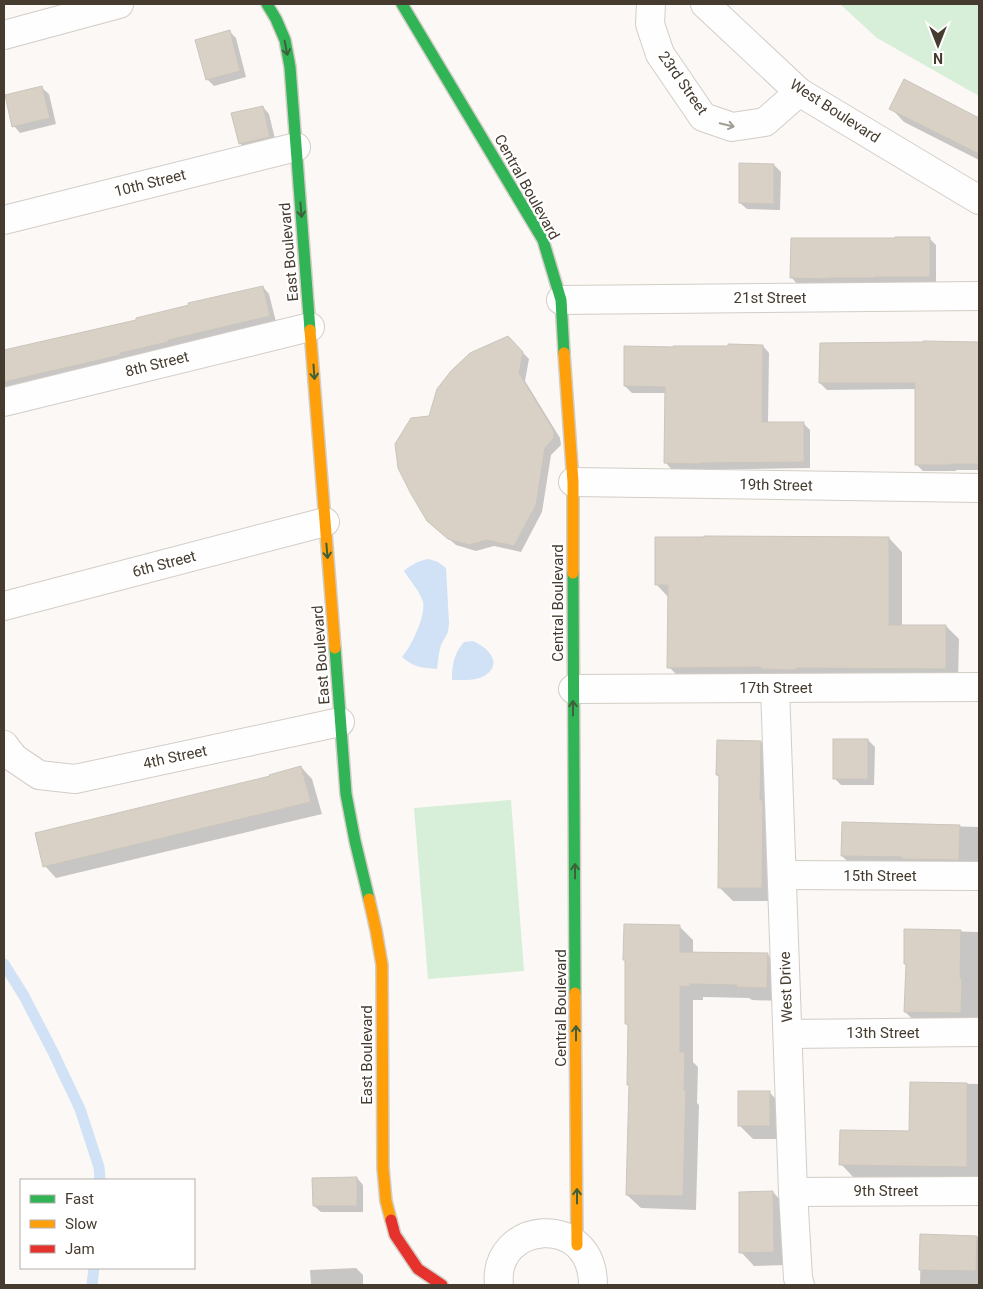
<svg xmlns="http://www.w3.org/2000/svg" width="983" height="1289" font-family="Roboto,sans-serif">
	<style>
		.green { fill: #d7eed8 }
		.water { fill: #d1e2f6 }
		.shadow { fill: #0003 }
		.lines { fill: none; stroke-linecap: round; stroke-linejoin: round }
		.stream { stroke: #d1e2f6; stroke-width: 11 }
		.building { fill: #d9d1c5; stroke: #cac5bd }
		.street-casing { stroke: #d3cdc6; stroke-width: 30 }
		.fast-casing { stroke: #d3cdc6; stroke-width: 14 }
		.slow-casing { stroke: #d3cdc6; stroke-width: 14 }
		.jam-casing { stroke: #d3cdc6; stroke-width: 14 }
		.street { stroke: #fefefe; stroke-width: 28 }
		.fast { stroke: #30b455; stroke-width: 11 }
		.slow { stroke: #ff9f0a; stroke-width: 11 }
		.jam { stroke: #e5322d; stroke-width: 11 }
		.oneway { stroke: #3f5f3a }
		.oneway2 { stroke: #a29c96 }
		.labels { text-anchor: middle; stroke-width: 4.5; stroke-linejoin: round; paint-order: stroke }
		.street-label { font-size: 15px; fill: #453b2f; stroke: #fff }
	</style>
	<rect width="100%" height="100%" fill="#fbf8f5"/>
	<!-- green -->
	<g class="green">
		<path d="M 840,4 L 979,4 L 979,96 L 877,38 Z"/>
		<path d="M 511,800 L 524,971 L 428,979 L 414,808 Z"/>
	</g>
	<!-- water -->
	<g class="water">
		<path d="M 429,559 L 438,562 L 446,568 L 449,623 L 448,632 L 441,645 L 439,653 L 437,669 C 423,668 413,667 402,657 C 411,647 426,616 423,602 C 420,591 410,581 404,571 C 412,564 418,561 429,559 Z"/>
		<path d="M 473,641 C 487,647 505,664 484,676 C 475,681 462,680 452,680 C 452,665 454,653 464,642 Z"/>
	</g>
	<!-- shadow -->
	<g class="shadow">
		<path d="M 229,31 L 236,38 L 246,77 L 214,86 L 207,79 Z"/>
		<path d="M 905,81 L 979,119 L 979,160 L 904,122 L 891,108 Z"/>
		<path d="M 42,88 L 49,94 L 56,124 L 20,133 L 14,126 Z"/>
		<path d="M 263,107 L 269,114 L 276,143 L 246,150 L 240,143 Z"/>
		<path d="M 774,165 L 781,172 L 780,210 L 747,209 L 740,203 Z"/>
		<path d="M 929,238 L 936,245 L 936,283 L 798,285 L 792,278 Z"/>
		<path d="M 263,287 L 269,294 L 276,322 L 174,346 L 174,348 L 8,389 L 4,385 L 4,352 L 138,321 Z"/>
		<path d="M 508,338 L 529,359 L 525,381 L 560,438 L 561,445 L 551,455 L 542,512 L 521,552 L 494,546 L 476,551 L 456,545 L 435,527 L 430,417 Z"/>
		<path d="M 924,343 L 979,343 L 979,470 L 956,470 L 956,471 L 923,471 L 916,464 L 916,389 L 827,390 L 820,383 Z"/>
		<path d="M 763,346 L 769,353 L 768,423 L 803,423 L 810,430 L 810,468 L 672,470 L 666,463 L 667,393 L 632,393 L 625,386 Z"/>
		<path d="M 889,538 L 902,552 L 902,626 L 946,626 L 959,639 L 958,682 L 682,680 L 669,667 L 669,598 L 656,584 Z"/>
		<path d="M 868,740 L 875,747 L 874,785 L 841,785 L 834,778 Z"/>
		<path d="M 761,742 L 774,756 L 775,901 L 733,901 L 719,887 L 720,778 L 717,775 Z"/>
		<path d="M 301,767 L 312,779 L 322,814 L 56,878 L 45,866 L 271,777 Z"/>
		<path d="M 843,823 L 979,827 L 979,870 L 855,869 L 842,856 Z"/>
		<path d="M 680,927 L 693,940 L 693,953 L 767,954 L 781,968 L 780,1001 L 752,1000 L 749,998 L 703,997 L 703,1000 L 693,1000 L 693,1062 L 698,1067 L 697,1103 L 699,1105 L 696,1210 L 641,1208 L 627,1195 L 629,1144 L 630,1027 L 626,1024 Z"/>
		<path d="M 905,930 L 979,932 L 979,1024 L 919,1025 L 905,1012 L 907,966 L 905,963 Z"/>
		<path d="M 911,1083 L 979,1084 L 979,1180 L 854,1178 L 841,1164 L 911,1133 Z"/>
		<path d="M 770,1093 L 783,1106 L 783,1139 L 753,1139 L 739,1125 Z"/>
		<path d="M 357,1178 L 363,1185 L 363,1212 L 321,1212 L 314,1206 Z"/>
		<path d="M 773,1192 L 786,1206 L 787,1265 L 754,1266 L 741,1252 Z"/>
		<path d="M 921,1236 L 979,1237 L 979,1285 L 920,1285 Z"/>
		<path d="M 356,1268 L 363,1275 L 363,1285 L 311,1285 L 310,1270 Z"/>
	</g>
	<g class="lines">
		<!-- stream -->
		<g class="stream">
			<path d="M 4,964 L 24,996 L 53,1052 L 80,1109 L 99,1167 L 100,1180"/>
			<path d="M 92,1285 L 94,1268"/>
		</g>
	</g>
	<!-- building -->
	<g class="building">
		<path d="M 230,30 L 240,71 L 206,80 L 195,40 Z"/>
		<path d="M 904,79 L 979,118 L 979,154 L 889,109 Z"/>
		<path d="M 42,86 L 50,118 L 12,127 L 5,95 Z"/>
		<path d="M 263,106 L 270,137 L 239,144 L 231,113 Z"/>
		<path d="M 739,163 L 774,164 L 774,204 L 739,203 Z"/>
		<path d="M 895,237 L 930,237 L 930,277 L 874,277 L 874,278 L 826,278 L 826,279 L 790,278 L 791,238 L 895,238 Z"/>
		<path d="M 263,286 L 270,316 L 168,340 L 168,342 L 120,353 L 121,355 L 4,382 L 4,350 L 136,320 L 136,318 L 189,305 L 188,303 Z"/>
		<path d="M 508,336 L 523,352 L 519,373 L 554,431 L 554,438 L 545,448 L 536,505 L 514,546 L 487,540 L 469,545 L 448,539 L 427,521 L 411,494 L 398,468 L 395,444 L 411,418 L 429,416 L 437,389 L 451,371 L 470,353 Z"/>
		<path d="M 923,341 L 979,342 L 979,464 L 950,464 L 950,465 L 915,465 L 915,383 L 819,383 L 820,343 L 923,342 Z"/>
		<path d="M 728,344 L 763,345 L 762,422 L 804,422 L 804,462 L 699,463 L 699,464 L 664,463 L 665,387 L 624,386 L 624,346 L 673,347 L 673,346 L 728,346 Z"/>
		<path d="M 704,536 L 889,537 L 889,625 L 946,625 L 946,669 L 796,668 L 796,670 L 761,669 L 761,667 L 667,668 L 668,585 L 655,585 L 655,537 L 704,537 Z"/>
		<rect x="833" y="739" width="35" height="40"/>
		<path d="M 717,740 L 761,741 L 760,800 L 763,800 L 762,888 L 718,888 L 719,775 L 716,775 Z"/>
		<path d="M 301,766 L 311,802 L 43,867 L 35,833 L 270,776 L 269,775 Z"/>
		<path d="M 842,822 L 960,825 L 959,860 L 902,859 L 902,857 L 841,856 Z"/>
		<path d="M 624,924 L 680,925 L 680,952 L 768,953 L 767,988 L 737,987 L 737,985 L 690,984 L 690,987 L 680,986 L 680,1052 L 685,1052 L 684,1090 L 686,1090 L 683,1196 L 626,1195 L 629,1085 L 627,1085 L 628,1024 L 625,1024 L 625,960 L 623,960 Z"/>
		<path d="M 904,929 L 961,930 L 960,978 L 962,979 L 961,1013 L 904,1012 L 906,964 L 904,964 Z"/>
		<path d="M 910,1082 L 967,1083 L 967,1167 L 839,1165 L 840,1130 L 909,1131 Z"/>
		<rect x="738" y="1091" width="32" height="35"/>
		<path d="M 357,1177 L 357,1206 L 313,1206 L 312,1178 Z"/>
		<path d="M 773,1191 L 774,1252 L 739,1253 L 739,1192 Z"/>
		<path d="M 920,1234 L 977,1236 L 976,1271 L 919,1270 Z"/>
	</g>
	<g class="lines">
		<!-- street casing -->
		<g class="street-casing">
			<g id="street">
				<path d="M 651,4 L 650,24 L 660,54 L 703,117 L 732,127 L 765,122 L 799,92"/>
				<path d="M 705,4 L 799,92 L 979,200"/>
				<path d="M 4,35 L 119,4"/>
				<path d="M 4,220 L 296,147"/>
				<path d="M 561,300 L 979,296"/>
				<path d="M 4,402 L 310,327"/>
				<path d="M 573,482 L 979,488"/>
				<path d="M 4,606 L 325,522"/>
				<path d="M 775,688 L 793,1192 L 798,1278 L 800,1285"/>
				<path d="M 573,689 L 979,687"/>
				<path d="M 4,745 L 14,758 L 39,775 L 75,779 L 340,722"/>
				<path d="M 782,875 L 979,876"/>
				<path d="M 788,1034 L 979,1032"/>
				<path d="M 793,1192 L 979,1191"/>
				<path d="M 499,1285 C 492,1221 593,1211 593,1285"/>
			</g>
		</g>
		<!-- fast casing -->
		<g class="fast-casing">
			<g id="fast">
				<path d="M 267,4 L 276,19 L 285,40 L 290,67 L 310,330"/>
				<path d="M 402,4 L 543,240 L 561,300 L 564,353"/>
				<path d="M 573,573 L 575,993"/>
				<path d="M 335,648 L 346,794 L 355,841 L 369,899"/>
			</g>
		</g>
		<!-- slow casing -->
		<g class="slow-casing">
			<g id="slow">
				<path d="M 310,330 L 335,648"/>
				<path d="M 564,353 L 573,482 L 573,573"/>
				<path d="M 369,899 L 376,930 L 382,965 L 383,1168 L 386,1201 L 391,1220"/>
				<path d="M 575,993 L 577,1245"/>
			</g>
		</g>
		<!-- jam casing -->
		<g class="jam-casing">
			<path id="jam" d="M 391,1220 L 395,1235 L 418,1269 L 442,1285"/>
		</g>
		<!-- street -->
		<use href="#street" class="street"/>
		<!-- fast -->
		<use href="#fast" class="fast"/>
		<!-- slow -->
		<use href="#slow" class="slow"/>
		<!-- jam -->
		<use href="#jam" class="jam"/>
	</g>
	<!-- one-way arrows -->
	<defs><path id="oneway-shaft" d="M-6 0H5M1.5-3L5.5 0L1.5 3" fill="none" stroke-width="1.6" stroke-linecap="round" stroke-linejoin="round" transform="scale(1.25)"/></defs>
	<g class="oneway">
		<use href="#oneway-shaft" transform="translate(286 48) rotate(79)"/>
		<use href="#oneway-shaft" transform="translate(301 210) rotate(85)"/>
		<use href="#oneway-shaft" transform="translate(314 372) rotate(86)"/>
		<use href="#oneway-shaft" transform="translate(327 551) rotate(85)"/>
		<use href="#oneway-shaft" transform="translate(573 708) rotate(-90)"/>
		<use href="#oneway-shaft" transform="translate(575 871) rotate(-90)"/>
		<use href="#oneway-shaft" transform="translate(576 1033) rotate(-90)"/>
		<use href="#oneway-shaft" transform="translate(577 1196) rotate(-90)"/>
	</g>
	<use class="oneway2" href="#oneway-shaft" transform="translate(727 125) rotate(13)"/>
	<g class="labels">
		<!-- street labels -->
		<g class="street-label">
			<text transform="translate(683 83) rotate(55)" y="5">23rd Street</text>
			<text transform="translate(835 111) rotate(33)" y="5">West Boulevard</text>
			<text transform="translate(150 183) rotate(-14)" y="5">10th Street</text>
			<text transform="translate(527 187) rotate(61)" y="5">Central Boulevard</text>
			<text transform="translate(289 252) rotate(-95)" y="5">East Boulevard</text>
			<text x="770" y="303">21st Street</text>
			<text transform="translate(157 364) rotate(-14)" y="5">8th Street</text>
			<text transform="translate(776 485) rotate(1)" y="5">19th Street</text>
			<text transform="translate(164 564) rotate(-15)" y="5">6th Street</text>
			<text transform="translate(558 603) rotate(-90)" y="5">Central Boulevard</text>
			<text transform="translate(321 655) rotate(-94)" y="5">East Boulevard</text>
			<text x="776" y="693">17th Street</text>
			<text transform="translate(175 757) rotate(-12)" y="5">4th Street</text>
			<text x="880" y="881">15th Street</text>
			<text transform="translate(786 987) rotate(-92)" y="5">West Drive</text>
			<text transform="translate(561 1008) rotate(-90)" y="5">Central Boulevard</text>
			<text x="883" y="1038">13th Street</text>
			<text transform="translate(367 1055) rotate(-90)" y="5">East Boulevard</text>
			<text x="886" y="1196">9th Street</text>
		</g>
	</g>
	<!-- border -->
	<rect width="983" height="1289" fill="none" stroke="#453b2f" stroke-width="10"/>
	<!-- legend -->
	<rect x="20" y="1179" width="175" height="90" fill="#ffffff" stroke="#b5b1ac"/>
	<rect x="30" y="1195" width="25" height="8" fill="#30b455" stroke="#b5b1ac"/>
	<text x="65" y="1204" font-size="15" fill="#453b2f">Fast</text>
	<rect x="30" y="1220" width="25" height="8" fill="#ff9f0a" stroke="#b5b1ac"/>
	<text x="65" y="1229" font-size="15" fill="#453b2f">Slow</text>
	<rect x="30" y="1245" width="25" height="8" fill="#e5322d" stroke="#b5b1ac"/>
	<text x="65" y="1254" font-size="15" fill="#453b2f">Jam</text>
	<!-- north arrow -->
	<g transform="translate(938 45) rotate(180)" stroke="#ffffff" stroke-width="4" paint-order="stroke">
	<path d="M0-4L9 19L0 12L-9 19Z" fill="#453b2f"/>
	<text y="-8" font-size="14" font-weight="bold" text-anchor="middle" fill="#453b2f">N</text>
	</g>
</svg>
